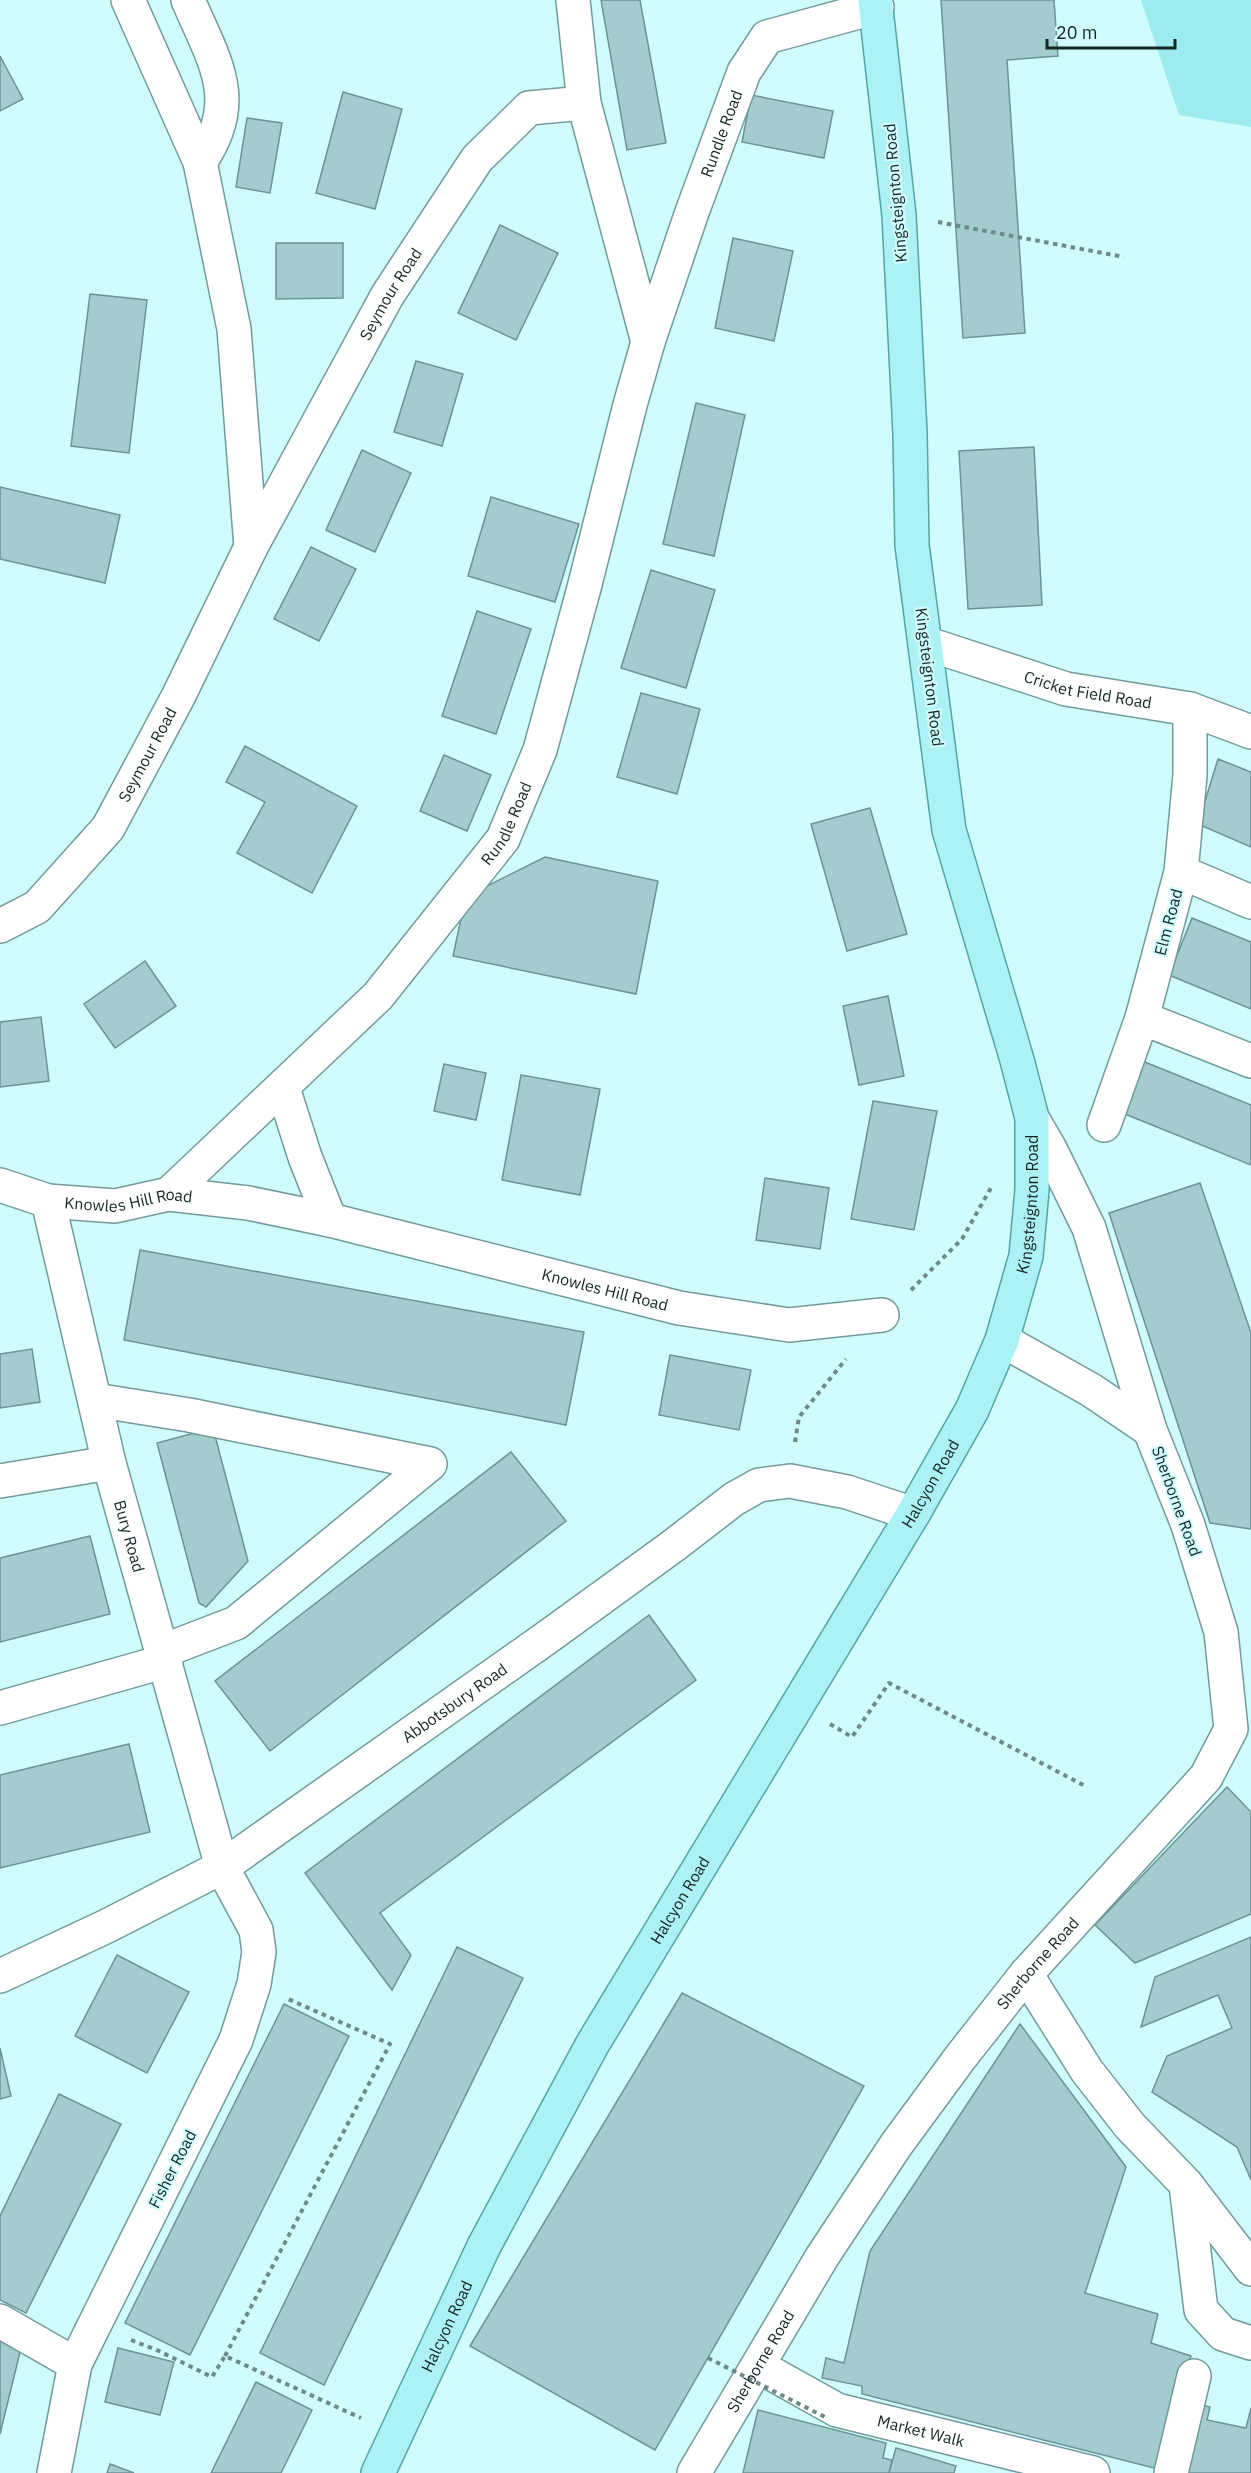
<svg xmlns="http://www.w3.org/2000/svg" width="1251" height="2473" font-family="'IBM Plex Sans',sans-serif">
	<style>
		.green { fill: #9bebef }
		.building { fill: #a3ccce; stroke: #6c9395; stroke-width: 1.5 }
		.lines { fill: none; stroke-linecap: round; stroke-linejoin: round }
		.minor-casing { stroke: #739a9c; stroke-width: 36 }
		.major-casing { stroke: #53a5a8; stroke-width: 36 }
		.path { stroke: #6d8a8a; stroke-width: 4; stroke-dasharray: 4.5 4.5; stroke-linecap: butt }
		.minor { stroke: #fff; stroke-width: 33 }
		.major { stroke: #acf2f5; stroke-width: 33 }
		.path-bridge { stroke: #6d8a8a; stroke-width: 4; stroke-dasharray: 4.5 4.5; stroke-linecap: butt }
		.labels { text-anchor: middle; stroke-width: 4.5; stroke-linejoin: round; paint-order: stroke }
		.street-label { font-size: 16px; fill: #152525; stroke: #d1fcfd }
	</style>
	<rect width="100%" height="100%" fill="#d1fcfd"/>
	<!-- green -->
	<path class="green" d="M 1141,0 L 1251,0 L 1251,127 L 1179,115 Z"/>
	<!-- building -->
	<g class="building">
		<path d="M 601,0 L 640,0 L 666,143 L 627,150 Z"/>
		<path d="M 941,0 L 1054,0 L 1058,56 L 1007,60 L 1025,333 L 963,338 Z"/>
		<path d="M 0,56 L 23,99 L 0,111 Z"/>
		<path d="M 343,92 L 402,109 L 375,209 L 316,193 Z"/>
		<path d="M 751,95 L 833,111 L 824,158 L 742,142 Z"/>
		<path d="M 247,118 L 282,123 L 270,193 L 236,187 Z"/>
		<path d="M 500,225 L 558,253 L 516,340 L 458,313 Z"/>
		<path d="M 733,238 L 793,251 L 774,341 L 715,328 Z"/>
		<path d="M 276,243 L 343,243 L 343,298 L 276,299 Z"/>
		<path d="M 90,294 L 147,300 L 129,453 L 71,446 Z"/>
		<path d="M 416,361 L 463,374 L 442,446 L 394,432 Z"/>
		<path d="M 696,403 L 745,415 L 714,556 L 663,544 Z"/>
		<path d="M 1034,447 L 1042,605 L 968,609 L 959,451 Z"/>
		<path d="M 362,450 L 411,473 L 375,552 L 326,530 Z"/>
		<path d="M 0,487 L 120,515 L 105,583 L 0,559 Z"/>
		<path d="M 491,497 L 579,524 L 555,602 L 468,576 Z"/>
		<path d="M 311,547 L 356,569 L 319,641 L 274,619 Z"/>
		<path d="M 651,570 L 715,590 L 686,688 L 621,668 Z"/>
		<path d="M 477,611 L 531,629 L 496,734 L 442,716 Z"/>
		<path d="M 641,693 L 700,709 L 677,794 L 617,777 Z"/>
		<path d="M 245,746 L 357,806 L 312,893 L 237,853 L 265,802 L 226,782 Z"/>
		<path d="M 444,755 L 491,775 L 467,831 L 420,811 Z"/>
		<path d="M 1218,759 L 1251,772 L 1251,847 L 1198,824 Z"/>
		<path d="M 870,808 L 907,934 L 847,951 L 811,824 Z"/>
		<path d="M 545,857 L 658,881 L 636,994 L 453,956 L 462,914 L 481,889 Z"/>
		<path d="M 1192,918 L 1251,942 L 1251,1009 L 1169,975 Z"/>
		<path d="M 145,961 L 176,1006 L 115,1048 L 84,1004 Z"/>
		<path d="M 888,996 L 904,1076 L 859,1085 L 843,1006 Z"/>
		<path d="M 41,1017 L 49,1081 L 0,1087 L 0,1022 Z"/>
		<path d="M 1135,1058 L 1251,1105 L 1251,1165 L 1115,1110 Z"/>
		<path d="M 444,1064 L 486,1073 L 476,1120 L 434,1111 Z"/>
		<path d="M 521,1075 L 600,1089 L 580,1195 L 502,1180 Z"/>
		<path d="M 873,1101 L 937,1111 L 914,1230 L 851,1219 Z"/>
		<path d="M 765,1178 L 829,1188 L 820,1249 L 756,1240 Z"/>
		<path d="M 1200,1183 L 1251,1333 L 1251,1529 L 1210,1523 L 1109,1213 Z"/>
		<path d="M 140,1250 L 584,1332 L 566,1425 L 124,1340 Z"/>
		<path d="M 32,1349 L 40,1402 L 0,1408 L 0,1354 Z"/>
		<path d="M 670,1355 L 751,1370 L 739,1430 L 659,1415 Z"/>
		<path d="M 213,1428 L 248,1561 L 206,1607 L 199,1603 L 157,1443 Z"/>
		<path d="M 511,1452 L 566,1521 L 270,1751 L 215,1681 Z"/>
		<path d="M 90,1536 L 110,1614 L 0,1642 L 0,1558 Z"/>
		<path d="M 649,1615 L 696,1680 L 380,1913 L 411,1955 L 392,1990 L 305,1873 Z"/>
		<path d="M 129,1744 L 150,1832 L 0,1868 L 0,1775 Z"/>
		<path d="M 1227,1787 L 1251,1812 L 1251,1914 L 1135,1963 L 1095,1925 Z"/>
		<path d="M 1251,1937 L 1251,2180 L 1237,2147 L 1152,2092 L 1167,2056 L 1232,2028 L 1218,1995 L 1141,2027 L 1155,1977 Z"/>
		<path d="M 457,1947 L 523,1978 L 324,2385 L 260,2353 Z"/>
		<path d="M 117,1955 L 189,1992 L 147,2073 L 75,2036 Z"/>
		<path d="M 682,1993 L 864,2086 L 655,2450 L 470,2346 Z"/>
		<path d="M 284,2004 L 349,2036 L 190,2355 L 125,2323 Z"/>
		<path d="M 1020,2024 L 1126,2167 L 1085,2293 L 1158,2314 L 1151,2343 L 1191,2356 L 1174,2406 L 1193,2403 L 1210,2407 L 1207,2420 L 1246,2428 L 1251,2408 L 1251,2473 L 1174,2473 L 862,2394 L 862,2386 L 822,2378 L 826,2358 L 844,2363 L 870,2251 Z"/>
		<path d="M 0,2048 L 11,2096 L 0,2099 Z"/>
		<path d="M 59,2094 L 121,2124 L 26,2313 L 0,2300 L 0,2216 Z"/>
		<path d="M 0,2338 L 22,2344 L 0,2434 Z"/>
		<path d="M 118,2348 L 174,2362 L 160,2415 L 105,2402 Z"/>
		<path d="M 256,2382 L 312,2410 L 281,2473 L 211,2473 Z"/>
		<path d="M 758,2410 L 886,2443 L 883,2458 L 892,2460 L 889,2473 L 743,2473 Z"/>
		<path d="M 896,2448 L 956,2466 L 954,2473 L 889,2473 Z"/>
		<path d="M 110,2464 L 134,2473 L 107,2473 Z"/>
	</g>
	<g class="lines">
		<!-- minor casing -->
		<g class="minor-casing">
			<g id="minor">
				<path d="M 128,0 L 200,162 L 234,329 L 251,547"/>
				<path d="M 188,0 C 214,61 243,100 200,162"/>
				<path d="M 573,0 L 584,103 L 648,342"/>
				<path id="s1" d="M 925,643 L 1066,689 L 1190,709 L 1251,732"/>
				<path d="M 1190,709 L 1190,775 L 1181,872 L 1142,1018 L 1251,1061"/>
				<path d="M 1181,872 L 1251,902"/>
				<path id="s2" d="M 0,926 L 37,907 L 108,828 L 178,697 L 251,547 L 387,296 L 477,159 L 529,108 L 584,103"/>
				<path d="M 283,1088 L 305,1157 L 330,1220"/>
				<path d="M 1104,1125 L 1142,1018"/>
				<path id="s3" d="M 0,1185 L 48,1201 L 115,1206 L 169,1194 L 248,1203 L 330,1220 L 679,1308 L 789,1325 L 882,1315"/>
				<path id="s4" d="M 169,1194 L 378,996 L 503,839 L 540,750 L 584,588 L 630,405 L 648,342 L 692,212 L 744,72 L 767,37 L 877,7"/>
				<path id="s5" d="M 48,1201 L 109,1463 L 222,1867 L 256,1930 L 259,1952 L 254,1984 L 236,2040 L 75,2364 L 54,2473"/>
				<path d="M 1002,1340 L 1091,1390 L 1150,1430"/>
				<path d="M 95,1400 L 189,1415 L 430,1464 L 236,1623 L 163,1651"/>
				<path d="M 0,1481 L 109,1463"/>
				<path d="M 0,1708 L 166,1661"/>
				<path d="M 1026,1974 L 1087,2071 L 1130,2126 L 1186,2184 L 1251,2269"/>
				<path id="s6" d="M 0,1976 L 107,1926 L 222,1867 L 549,1636 L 673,1546 L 734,1499 L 759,1485 L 790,1481 L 847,1492 L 913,1514"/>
				<path d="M 1186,2185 L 1201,2310 L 1223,2334 L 1251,2343"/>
				<path d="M 0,2321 L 75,2364"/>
				<path id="s7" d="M 758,2366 L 837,2410 L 1093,2473"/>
				<path id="s8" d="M 694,2473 L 822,2257 L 896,2145 L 960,2058 L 1026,1974 L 1206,1777 L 1231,1729 L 1221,1632 L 1188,1525 L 1150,1430 L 1089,1228 L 1050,1149 L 1032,1118"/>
				<path d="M 1171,2473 L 1194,2376"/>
			</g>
		</g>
		<!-- major casing -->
		<g class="major-casing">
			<g id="major">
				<path id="s9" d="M 378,2473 L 484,2246 L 592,2045 L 913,1514 L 972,1410 L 1002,1340 L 1026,1256 L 1032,1190 L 1032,1118 L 1017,1060 L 949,830 L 912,545 L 910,433 L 899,215 L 875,0"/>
			</g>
		</g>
		<!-- path -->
		<g class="path">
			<path d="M 938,222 L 1124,257"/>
			<path d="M 911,1290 L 962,1239 L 992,1186"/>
			<path d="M 795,1442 L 799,1417 L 846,1359"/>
			<path d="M 830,1724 L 852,1737 L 889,1683 L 1087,1787"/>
			<path d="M 131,2340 L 159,2351 L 212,2377 L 225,2356 L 361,2418"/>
			<path d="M 225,2356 L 390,2044 L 288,1999"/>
		</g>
		<!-- minor -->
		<use href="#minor" class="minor"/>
		<!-- major -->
		<use href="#major" class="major"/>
		<!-- path-bridge -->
		<path class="path-bridge" d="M 708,2358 L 825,2417"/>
	</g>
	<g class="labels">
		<!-- street labels -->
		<g class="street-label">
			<text dy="6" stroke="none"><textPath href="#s4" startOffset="1228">Rundle Road</textPath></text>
			<text transform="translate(895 193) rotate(-95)" y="6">Kingsteignton Road</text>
			<text dy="6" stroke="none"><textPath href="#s2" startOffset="752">Seymour Road</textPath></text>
			<text transform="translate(930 677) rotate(83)" y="6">Kingsteignton Road</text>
			<text dy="6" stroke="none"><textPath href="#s1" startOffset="170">Cricket Field Road</textPath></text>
			<text dy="6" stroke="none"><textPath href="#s2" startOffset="231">Seymour Road</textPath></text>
			<text dy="6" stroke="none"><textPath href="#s4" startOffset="504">Rundle Road</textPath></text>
			<text transform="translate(1168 922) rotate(-75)" y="6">Elm Road</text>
			<text dy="6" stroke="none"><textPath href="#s3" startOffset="132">Knowles Hill Road</textPath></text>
			<text dy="6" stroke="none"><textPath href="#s9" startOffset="1434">Kingsteignton Road</textPath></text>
			<text dy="6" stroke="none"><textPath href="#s3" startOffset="620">Knowles Hill Road</textPath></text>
			<text dy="6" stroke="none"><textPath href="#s9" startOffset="1134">Halcyon Road</textPath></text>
			<text transform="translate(1177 1501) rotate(70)" y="6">Sherborne Road</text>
			<text dy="6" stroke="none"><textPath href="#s5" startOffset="345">Bury Road</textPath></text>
			<text dy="6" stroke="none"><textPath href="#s6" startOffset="532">Abbotsbury Road</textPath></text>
			<text dy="6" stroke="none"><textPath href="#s9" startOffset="648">Halcyon Road</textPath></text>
			<text dy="6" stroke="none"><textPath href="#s8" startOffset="616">Sherborne Road</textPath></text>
			<text transform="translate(172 2169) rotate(-63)" y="6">Fisher Road</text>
			<text dy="6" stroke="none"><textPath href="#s9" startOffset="162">Halcyon Road</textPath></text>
			<text dy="6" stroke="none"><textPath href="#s8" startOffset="130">Sherborne Road</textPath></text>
			<text dy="6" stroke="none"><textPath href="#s7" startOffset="177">Market Walk</textPath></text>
		</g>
	</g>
	<!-- scale -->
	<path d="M1047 39v9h128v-9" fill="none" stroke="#152525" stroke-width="3"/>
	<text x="1056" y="39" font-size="18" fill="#152525" stroke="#d1fcfd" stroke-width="4.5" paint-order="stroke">20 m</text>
</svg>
